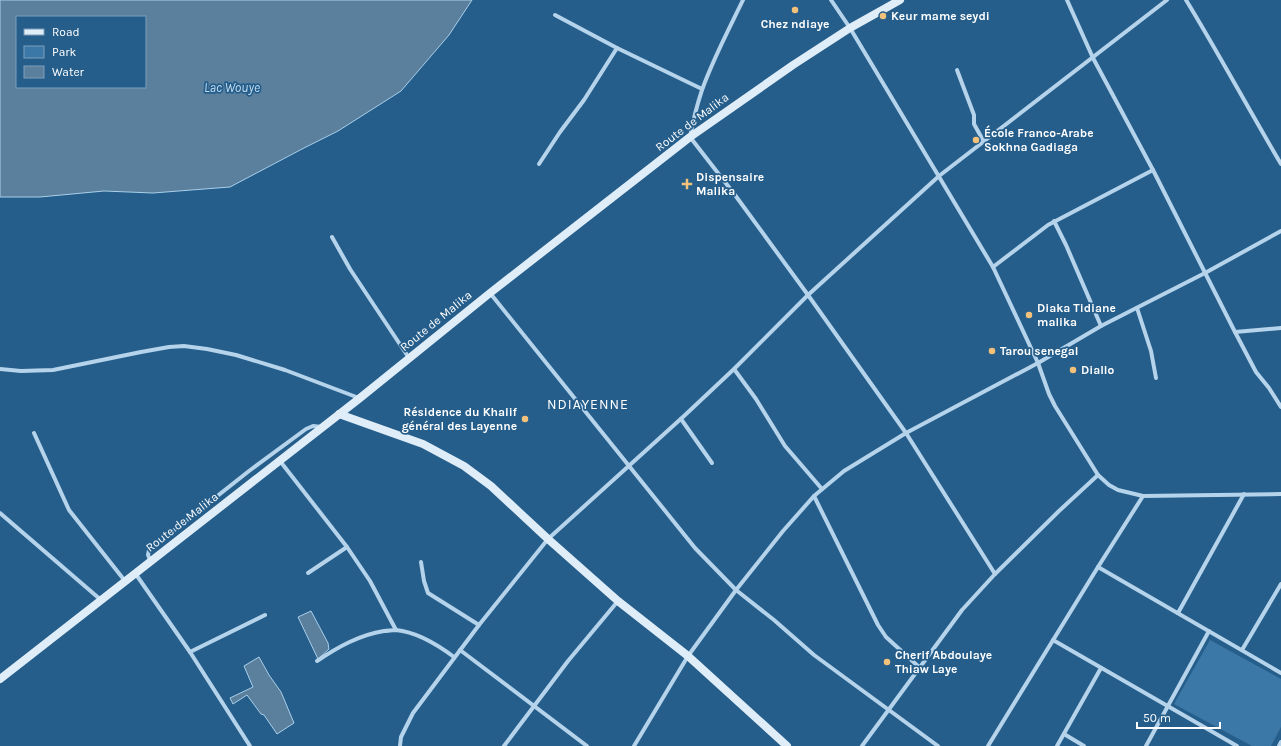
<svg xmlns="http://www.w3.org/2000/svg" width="1281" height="746" font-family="Karla,sans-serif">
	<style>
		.green { fill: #3b78a7 }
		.water { fill: #5a809e; stroke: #a9cfea; fill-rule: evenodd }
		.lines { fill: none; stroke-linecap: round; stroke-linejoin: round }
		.street { stroke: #b5d3ea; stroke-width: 4 }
		.secondary { stroke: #dfedf8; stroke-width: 8 }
		.poi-dot { fill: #f3c27a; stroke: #265e8b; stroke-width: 1.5 }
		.labels { text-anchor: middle; stroke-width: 3.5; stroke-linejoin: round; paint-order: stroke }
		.poi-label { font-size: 12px; font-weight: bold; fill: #fff; stroke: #265e8b; text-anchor: start }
		.street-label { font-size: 12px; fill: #fff; stroke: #265e8b }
		.water-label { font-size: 13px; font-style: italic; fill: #c0dcf1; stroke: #265e8b }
		.quarter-label { font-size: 14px; letter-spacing: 1px; fill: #fff; stroke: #265e8b }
	</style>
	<rect width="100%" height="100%" fill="#265e8b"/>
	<!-- green -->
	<path class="green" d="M 1210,640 L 1281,679 L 1281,727 L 1271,746 L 1252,746 L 1174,704 Z"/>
	<!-- water -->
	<g class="water">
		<path d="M 0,0 L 472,0 L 449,35 L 401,91 L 338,131 L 304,148 L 230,187 L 153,193 L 104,191 L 40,197 L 0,197 ZM 17,17 L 145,17 L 145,87 L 17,87 Z"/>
		<path d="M 311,611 L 328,643 L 329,649 L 318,659 L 298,617 Z"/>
		<path d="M 259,657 L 269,675 L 281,692 L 294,723 L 277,734 L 264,715 L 261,714 L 247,695 L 233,704 L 230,698 L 253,687 L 244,666 Z"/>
	</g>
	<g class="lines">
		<!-- street -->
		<g class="street">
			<path d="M 743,0 C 729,29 713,59 702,90 C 697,105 693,121 690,137 L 735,195 L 808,295 L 906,433 L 995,574"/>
			<path d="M 831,0 L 850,28 L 993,267 L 1038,363 L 1049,394 L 1055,406 L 1098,475 L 1109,485 L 1118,490 L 1143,496 L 1281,494"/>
			<path d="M 1067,0 L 1093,58 L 1153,170 L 1235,332 L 1281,328"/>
			<path d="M 1186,0 C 1219,54 1249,110 1281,164"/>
			<path d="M 555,15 L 617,48 L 702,89"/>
			<path d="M 957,70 L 974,115 L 974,124 L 984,142"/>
			<path d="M 539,164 L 560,132 L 584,100 L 617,48"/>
			<path d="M 1054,221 L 1066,245 L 1101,326"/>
			<path d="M 332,237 L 350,269 L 409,358"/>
			<path d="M 993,267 L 1048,225 L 1153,170"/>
			<path d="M 490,293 L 695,548 L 736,590 L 774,620 L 814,655 L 938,746"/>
			<path d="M 1137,308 L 1151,351 L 1156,378"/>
			<path d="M 1235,332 L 1256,372 L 1269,388 L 1281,407"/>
			<path d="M 0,369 L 21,371 L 53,370 L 141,352 L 169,347 L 184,346 L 207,349 L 236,355 L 285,370 L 359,398"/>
			<path d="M 734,369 L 756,399 L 785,446 L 822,489"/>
			<path d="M 681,419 L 712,463"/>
			<path d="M 34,433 L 69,510 L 125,581"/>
			<path d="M 280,461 L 347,547 L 370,581 L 396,630"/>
			<path d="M 814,496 L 878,625 L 886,637 L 919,667"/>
			<path d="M 0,513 L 101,600"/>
			<path d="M 151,562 L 148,555 L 149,550 L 249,471 L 306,429 L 313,426 L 322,427"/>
			<path d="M 421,562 L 424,581 L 428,593 L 479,625"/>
			<path d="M 1098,567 L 1281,673"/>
			<path d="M 135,573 L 190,652 L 250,746"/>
			<path d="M 308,573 L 347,547"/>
			<path d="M 1178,613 L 1244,494"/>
			<path d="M 1053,640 L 1237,746"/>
			<path d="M 460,650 L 587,746"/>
			<path d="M 1242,650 L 1281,584"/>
			<path d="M 190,652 L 265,615"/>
			<path d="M 317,661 C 338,647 359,635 384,631 C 388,631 392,630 396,630 C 417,632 438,645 454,657"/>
			<path d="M 1064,734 L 1084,746"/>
			<path d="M 400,746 L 401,737 L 413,713 L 479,625 L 548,539 L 684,416 L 734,369 L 808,295 L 939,176 L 1167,0"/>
			<path d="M 504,746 L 568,661 L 618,601"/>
			<path d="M 634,746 L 688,656 L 736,590 L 783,531 L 814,496 L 844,471 L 906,433 L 1038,363 L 1101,326 L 1205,273 L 1281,231"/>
			<path d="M 862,746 L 962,610 L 995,574 L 1059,511 L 1098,475"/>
			<path d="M 988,746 L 1098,567 L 1143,496"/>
			<path d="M 1057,746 L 1101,668"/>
			<path d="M 1146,746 L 1209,631"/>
			<path d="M 1279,746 L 1281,742"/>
		</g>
		<!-- secondary -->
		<g class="secondary">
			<path d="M 339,414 L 423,444 L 464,466 L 491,486 L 548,539 L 618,601 L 688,656 L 787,746"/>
			<path d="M 0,679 L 360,398 L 490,293 L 690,137 L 793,65 L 850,28 L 900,0"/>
		</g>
	</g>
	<!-- markers -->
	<g class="poi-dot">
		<circle cx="795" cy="10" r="4"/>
		<circle cx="883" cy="16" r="4"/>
		<circle cx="976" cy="140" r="4"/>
		<path d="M685 178h4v4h4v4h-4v4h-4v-4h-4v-4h4z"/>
		<circle cx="1029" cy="315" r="4"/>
		<circle cx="992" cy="351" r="4"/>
		<circle cx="1073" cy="370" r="4"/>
		<circle cx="525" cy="419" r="4"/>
		<circle cx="887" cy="662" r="4"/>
	</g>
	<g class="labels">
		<!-- poi labels -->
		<g class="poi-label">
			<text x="891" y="20">Keur mame seydi</text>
			<text x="795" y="28" text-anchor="middle">Chez ndiaye</text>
			<text x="984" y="137">École Franco-Arabe<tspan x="984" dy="14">Sokhna Gadiaga</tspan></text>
			<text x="696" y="181">Dispensaire<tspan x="696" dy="14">Malika</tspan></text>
			<text x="1037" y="312">Diaka Tidiane<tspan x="1037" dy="14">malika</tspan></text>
			<text x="1000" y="355">Tarou senegal</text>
			<text x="1081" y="374">Diallo</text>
			<text x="517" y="416" text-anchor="end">Résidence du Khalif<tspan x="517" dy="14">général des Layenne</tspan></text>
			<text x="895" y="659">Cherif Abdoulaye<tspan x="895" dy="14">Thiaw Laye</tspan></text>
		</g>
		<!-- street labels -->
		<g class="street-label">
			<text transform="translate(692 122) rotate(-37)" y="4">Route de Malika</text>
			<text transform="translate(436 321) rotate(-39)" y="4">Route de Malika</text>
			<text transform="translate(182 522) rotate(-38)" y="4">Route de Malika</text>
		</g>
		<!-- water labels -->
		<g class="water-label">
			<text x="232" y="92">Lac Wouye</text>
		</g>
		<!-- quarter labels -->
		<g class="quarter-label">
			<text x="588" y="409">NDIAYENNE</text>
		</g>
	</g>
	<!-- legend -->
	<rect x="16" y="16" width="130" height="72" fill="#265e8b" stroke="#7d9eb9"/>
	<rect x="24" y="29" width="20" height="6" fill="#dfedf8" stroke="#7d9eb9"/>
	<text x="52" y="36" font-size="12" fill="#ffffff">Road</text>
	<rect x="24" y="46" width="20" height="12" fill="#3b78a7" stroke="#7d9eb9"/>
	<text x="52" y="56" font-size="12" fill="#ffffff">Park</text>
	<rect x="24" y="66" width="20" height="12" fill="#5a809e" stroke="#7d9eb9"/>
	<text x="52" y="76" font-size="12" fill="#ffffff">Water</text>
	<!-- scale -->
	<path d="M1137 722v6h83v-6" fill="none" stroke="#ffffff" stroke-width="2"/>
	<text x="1143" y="722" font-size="12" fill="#ffffff" stroke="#265e8b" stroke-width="3" paint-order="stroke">50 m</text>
</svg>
